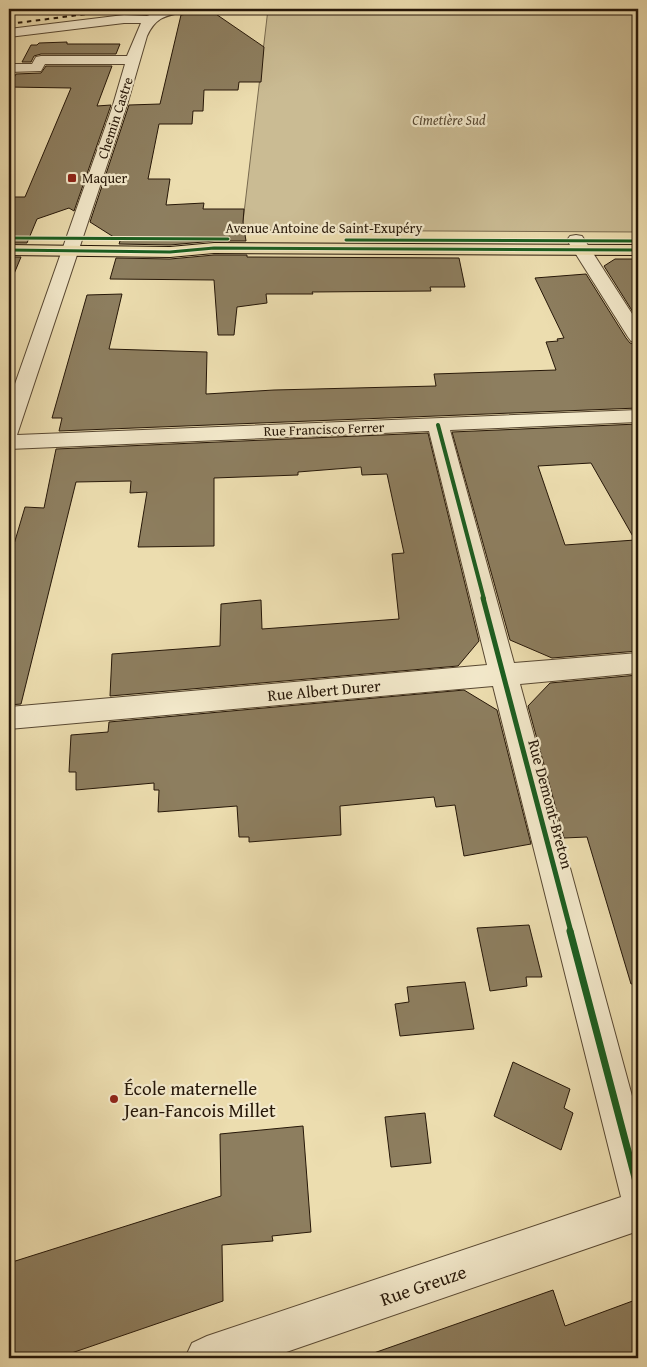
<svg xmlns="http://www.w3.org/2000/svg" width="647" height="1367" font-family="'Gentium Book Plus',serif">
	<style>
		.green { fill: #cabb93; stroke: #78694e }
		.building { fill: #8d7e5f; stroke: #261708; fill-rule: evenodd }
		.lines { fill: none; stroke-linecap: round; stroke-linejoin: round }
		.minor-casing { stroke: #584832; stroke-width: 2 }
		.major-casing { stroke: #261708; stroke-width: 2 }
		.minor { fill: #f3e9cb; fill-rule: evenodd }
		.major { fill: #ecddaf; fill-rule: evenodd }
		.rail { stroke: #261708; stroke-width: 2; stroke-dasharray: 4.5 4.5; stroke-linecap: butt }
		.cycleway-far3-casing { stroke: #f3e9cb; stroke-width: 5 }
		.cycleway-far2-casing { stroke: #f3e9cb; stroke-width: 6 }
		.cycleway-far1-casing { stroke: #f3e9cb; stroke-width: 8 }
		.cycleway-casing { stroke: #f3e9cb; stroke-width: 10 }
		.cycleway-far3 { stroke: #1b5e20; stroke-width: 3 }
		.cycleway-far2 { stroke: #1b5e20; stroke-width: 4 }
		.cycleway-far1 { stroke: #1b5e20; stroke-width: 5 }
		.cycleway { stroke: #1b5e20; stroke-width: 7 }
		.poi-dot { fill: #8f2418; stroke: #f3e9cb; stroke-width: 2 }
		.labels { text-anchor: middle; stroke-width: 4.5; stroke-linejoin: round; paint-order: stroke }
		.far-street-label { font-size: 14px; fill: #261708; stroke: #f3e9cb }
		.far-park-label { font-size: 14px; font-style: italic; fill: #574832; stroke: #f3e9cb }
		.far-poi-label { font-size: 14px; fill: #261708; stroke: #f3e9cb; text-anchor: start }
		.street-label { font-size: 16px; fill: #261708; stroke: #f3e9cb }
		.near-poi-label { font-size: 19px; fill: #261708; stroke: #f3e9cb; text-anchor: start }
		.near-street-label { font-size: 19px; fill: #261708; stroke: #f3e9cb }
	</style>
	<rect width="100%" height="100%" fill="#ecddaf"/>
	<filter id="stains"><feTurbulence type="fractalNoise" baseFrequency=".004" numOctaves="4"/><feColorMatrix values="0 0 0 0 .2 0 0 0 0 .09 0 0 0 0 .02 0 0 0 .5 -.17"/></filter>
	<radialGradient id="worn" r=".72"><stop offset=".6" stop-color="#630" stop-opacity="0"/><stop offset="1" stop-color="#630" stop-opacity=".3"/></radialGradient>
	<!-- green -->
	<path class="green" d="M 268,9 L 638,9 L 638,232 L 242,230 Z"/>
	<!-- building -->
	<g class="building">
		<path d="M 210,10 L 264,47 L 261,82 L 239,82 L 238,90 L 204,90 L 203,111 L 193,111 L 192,124 L 159,124 L 148,179 L 170,179 L 166,205 L 204,203 L 203,209 L 244,209 L 243,222 L 246,241 L 214,241 L 170,245 L 119,244 L 120,241 L 90,222 L 129,105 L 160,104 L 181,15 Z"/>
		<path d="M 67,42 L 67,44 L 120,44 L 116,54 L 41,54 L 34,56 L 31,62 L 22,62 L 31,45 L 37,45 L 39,43 Z"/>
		<path d="M 46,66 L 112,66 L 97,106 L 111,105 L 74,211 L 69,208 L 37,219 L 27,243 L 9,243 L 9,197 L 25,197 L 71,88 L 9,87 L 16,74 L 41,73 Z"/>
		<path d="M 214,255 L 247,255 L 247,257 L 459,258 L 465,287 L 430,287 L 431,291 L 312,292 L 313,294 L 266,294 L 267,303 L 237,307 L 234,335 L 218,335 L 214,280 L 110,279 L 116,258 L 170,259 Z"/>
		<path d="M 9,257 L 21,257 L 9,286 Z"/>
		<path d="M 615,259 L 638,259 L 638,320 L 604,266 Z"/>
		<path d="M 586,274 L 626,338 L 630,343 L 638,345 L 638,408 L 59,431 L 62,418 L 52,418 L 87,295 L 122,294 L 109,349 L 207,352 L 206,394 L 274,390 L 436,386 L 434,374 L 556,370 L 546,342 L 558,341 L 557,339 L 564,338 L 535,278 Z"/>
		<path d="M 638,424 L 638,651 L 552,658 L 510,640 L 452,432 ZM 591,463 L 635,540 L 565,545 L 538,466 Z"/>
		<path d="M 428,433 L 479,641 L 458,666 L 110,696 L 112,654 L 220,646 L 221,604 L 261,600 L 262,629 L 399,619 L 392,554 L 404,553 L 387,474 L 362,475 L 361,467 L 298,472 L 298,475 L 214,478 L 214,546 L 138,547 L 147,492 L 130,493 L 131,481 L 76,482 L 21,704 L 9,705 L 9,561 L 25,507 L 44,508 L 56,449 Z"/>
		<path d="M 638,675 L 638,983 L 631,984 L 587,837 L 564,838 L 528,706 L 550,683 Z"/>
		<path d="M 464,690 L 497,710 L 531,844 L 464,856 L 455,805 L 436,807 L 434,797 L 340,806 L 341,835 L 249,842 L 249,837 L 239,837 L 237,806 L 158,812 L 159,790 L 154,790 L 154,783 L 76,790 L 76,772 L 69,772 L 71,735 L 108,732 L 109,722 Z"/>
		<path d="M 529,925 L 542,977 L 526,977 L 527,986 L 490,991 L 477,928 Z"/>
		<path d="M 465,982 L 474,1029 L 400,1036 L 395,1004 L 409,1002 L 407,987 Z"/>
		<path d="M 513,1062 L 570,1089 L 564,1108 L 573,1113 L 561,1150 L 494,1116 Z"/>
		<path d="M 425,1113 L 431,1163 L 391,1167 L 385,1117 Z"/>
		<path d="M 303,1126 L 311,1232 L 272,1236 L 273,1241 L 222,1245 L 223,1301 L 57,1358 L 9,1358 L 9,1263 L 221,1196 L 220,1134 Z"/>
		<path d="M 553,1290 L 565,1326 L 638,1299 L 638,1358 L 372,1358 L 371,1354 Z"/>
	</g>
	<g class="lines">
		<!-- minor casing -->
		<g class="minor-casing">
			<g id="minor">
				<path d="M 166,9 L 189,9 L 187,11 C 167,16 157,15 147,36 L 127,105 L 17,435 L 638,410 L 638,422 L 450,430 L 514,663 L 638,653 L 638,673 L 520,684 L 638,1118 L 638,1231 L 269,1358 L 185,1358 L 192,1343 L 207,1336 L 621,1197 L 493,686 L 9,729 L 9,707 L 487,665 L 429,431 L 9,449 L 9,401 L 113,105 L 125,64 L 45,64 L 41,71 L 9,72 L 9,64 L 32,64 L 36,57 L 41,56 L 127,56 L 141,23 L 124,23 L 9,37 L 9,29 L 124,15 L 147,16 Z"/>
				<path d="M 576,235 L 582,236 L 638,323 L 638,343 L 631,341 L 628,337 L 567,240 L 570,236 Z"/>
			</g>
		</g>
		<!-- major casing -->
		<g class="major-casing">
			<path id="major" d="M 214,243 L 638,245 L 638,255 L 214,253 L 170,257 L 9,255 L 9,245 L 170,247 Z"/>
		</g>
		<!-- minor -->
		<use href="#minor" class="minor"/>
		<!-- major -->
		<use href="#major" class="major"/>
		<!-- rail -->
		<path class="rail" d="M 9,24 L 125,9"/>
		<!-- cycleway-far3 casing -->
		<g class="cycleway-far3-casing">
			<g id="cycleway-far3">
				<path d="M 9,238 L 228,239"/>
				<path d="M 346,240 L 638,241"/>
				<path d="M 9,250 L 170,252 L 214,248 L 638,250"/>
			</g>
		</g>
		<!-- cycleway-far2 casing -->
		<g class="cycleway-far2-casing">
			<path id="cycleway-far2" d="M 438,425 L 484,599"/>
		</g>
		<!-- cycleway-far1 casing -->
		<g class="cycleway-far1-casing">
			<path id="cycleway-far1" d="M 483,598 L 571,932"/>
		</g>
		<!-- cycleway casing -->
		<g class="cycleway-casing">
			<path id="cycleway" d="M 570,931 L 638,1189"/>
		</g>
		<!-- cycleway-far3 -->
		<use href="#cycleway-far3" class="cycleway-far3"/>
		<!-- cycleway-far2 -->
		<use href="#cycleway-far2" class="cycleway-far2"/>
		<!-- cycleway-far1 -->
		<use href="#cycleway-far1" class="cycleway-far1"/>
		<!-- cycleway -->
		<use href="#cycleway" class="cycleway"/>
	</g>
	<!-- markers -->
	<g class="poi-dot">
		<rect x="67" y="173" width="10" height="10" rx="2.5"/>
		<circle cx="114" cy="1099" r="5"/>
	</g>
	<g class="labels">
		<!-- far-street labels -->
		<g class="far-street-label">
			<text transform="translate(115 118) rotate(-72)" y="5">Chemin Castre</text>
			<text x="324" y="233">Avenue Antoine de Saint-Exupéry</text>
			<text transform="translate(324 429) rotate(-2)" y="5">Rue Francisco Ferrer</text>
		</g>
		<!-- far-park labels -->
		<g class="far-park-label">
			<text x="449" y="125">Cimetière Sud</text>
		</g>
		<!-- far-poi labels -->
		<g class="far-poi-label">
			<text x="82" y="183">Maquer</text>
		</g>
		<!-- street labels -->
		<g class="street-label">
			<text transform="translate(324 690) rotate(-5)" y="6">Rue Albert Durer</text>
			<text transform="translate(551 804) rotate(75)" y="6">Rue Demont-Breton</text>
		</g>
		<!-- near-poi labels -->
		<g class="near-poi-label">
			<text x="124" y="1095">École maternelle<tspan x="124" dy="22">Jean-Fancois Millet</tspan></text>
		</g>
		<!-- near-street labels -->
		<g class="near-street-label">
			<text transform="translate(423 1285) rotate(-19)" y="7">Rue Greuze</text>
		</g>
	</g>
	<!-- margin -->
	<rect width="647" height="1367" fill="none" stroke="#ecddaf" stroke-width="30"/>
	<rect x="10" y="10" width="627" height="1347" fill="none" stroke="#261708" stroke-width="2.5"/>
	<rect x="15" y="15" width="617" height="1337" fill="none" stroke="#261708"/>
	<rect width="100%" height="100%" filter="url(#stains)"/>
	<rect width="100%" height="100%" fill="url(#worn)"/>
</svg>
